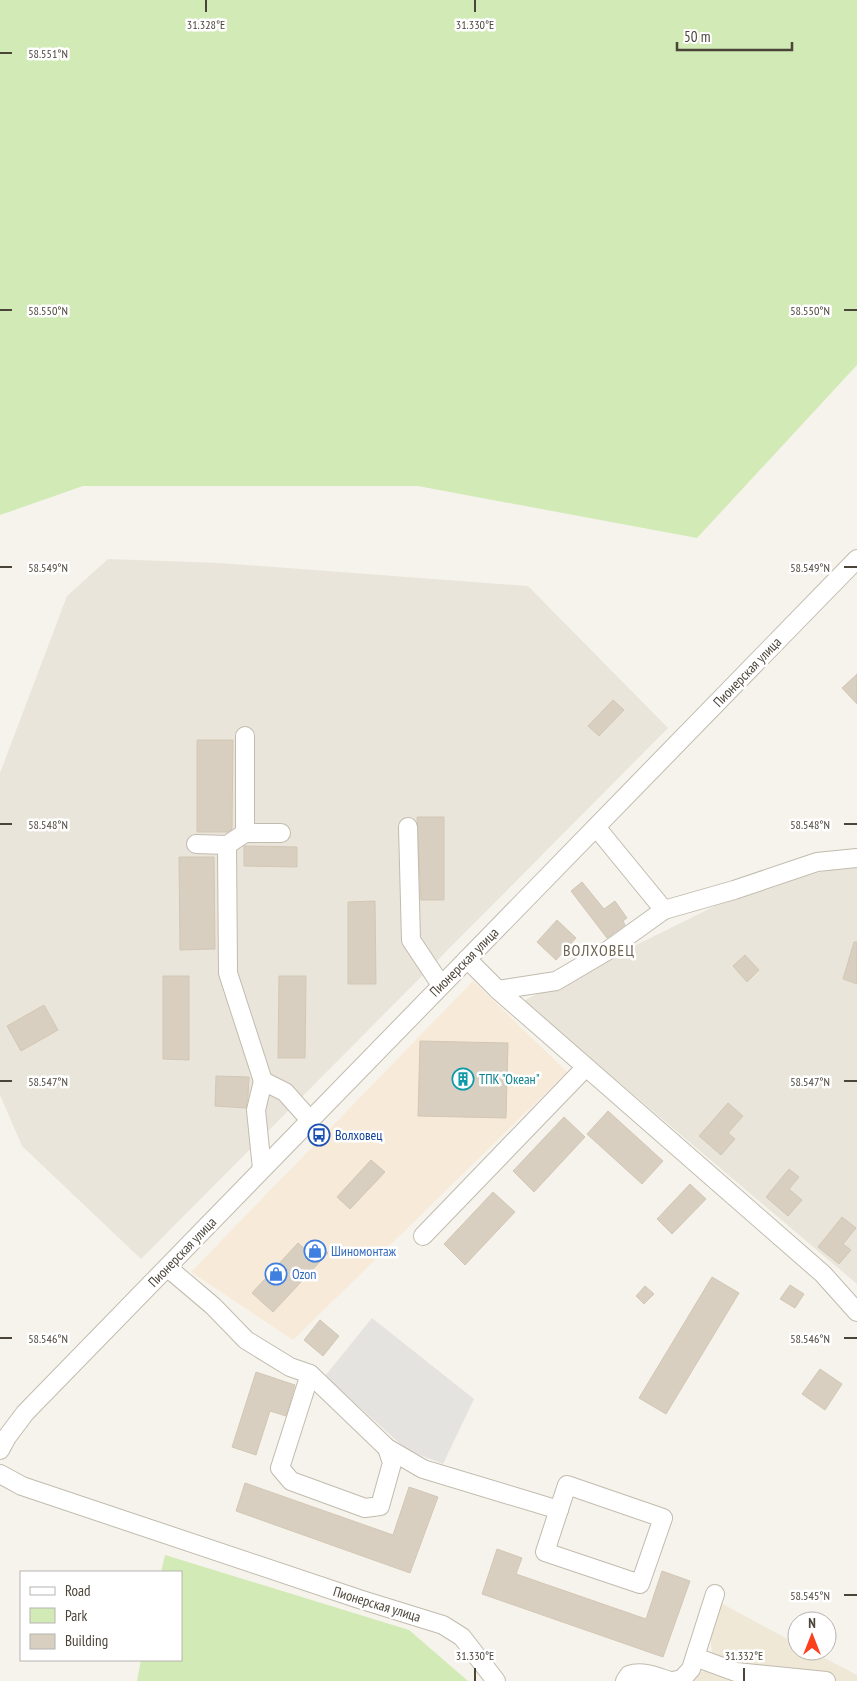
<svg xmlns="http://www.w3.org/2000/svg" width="857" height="1681" font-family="'PT Sans Narrow',sans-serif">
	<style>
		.residential { fill: #eae5da }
		.commercial { fill: #f7ead8 }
		.education { fill: #efe8d6 }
		.green { fill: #d2eab5 }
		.parking { fill: #e5e3e0 }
		.building { fill: #d8cfc1; stroke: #d3c7b4 }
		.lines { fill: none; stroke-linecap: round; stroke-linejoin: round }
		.minor-casing { stroke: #c2bbae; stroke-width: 20 }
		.minor { stroke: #fff; stroke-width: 18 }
		.ticks { fill: none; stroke: #4b4439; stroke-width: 2 }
		.labels { text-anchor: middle; stroke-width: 5; stroke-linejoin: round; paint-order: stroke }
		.street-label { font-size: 14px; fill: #4b4439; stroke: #fff }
		.culture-label { font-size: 14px; fill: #0d838f; stroke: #fff; text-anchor: start }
		.transit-label { font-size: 14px; fill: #164399; stroke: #fff; text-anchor: start }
		.shop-label { font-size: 14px; fill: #366cbe; stroke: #fff; text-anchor: start }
		.quarter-label { font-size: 16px; letter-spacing: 1px; fill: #6e6250; stroke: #fff }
		.ticks-label { font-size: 12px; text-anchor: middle; fill: #4b4439; stroke: #fff; stroke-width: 5; stroke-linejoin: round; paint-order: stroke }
	</style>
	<rect width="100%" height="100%" fill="#f6f3ec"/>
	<!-- residential -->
	<g class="residential">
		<path d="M 108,559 L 219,563 L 528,586 L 668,728 L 141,1259 L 22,1146 L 0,1095 L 0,773 L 67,596 Z"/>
		<path d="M 857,865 L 857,1284 L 523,1001 L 727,900 L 841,866 Z"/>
	</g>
	<!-- commercial -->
	<path class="commercial" d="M 473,981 L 567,1072 L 293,1340 L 191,1272 Z"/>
	<!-- education -->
	<path class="education" d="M 719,1602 L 797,1644 L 797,1651 L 811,1651 L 857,1675 L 857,1681 L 692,1681 L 695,1673 L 705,1671 L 712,1655 L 710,1632 Z"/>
	<!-- green -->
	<g class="green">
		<path d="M 0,0 L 857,0 L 857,365 L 697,538 L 418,486 L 83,486 L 0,515 Z"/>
		<path d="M 165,1555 L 409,1630 L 468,1681 L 137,1681 L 141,1660 L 181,1660 L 181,1572 L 161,1572 Z"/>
	</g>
	<!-- parking -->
	<path class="parking" d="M 372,1318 L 474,1399 L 443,1464 L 407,1450 L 325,1376 Z"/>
	<!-- building -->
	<g class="building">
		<path d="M 857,674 L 857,704 L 842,688 Z"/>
		<path d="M 613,700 L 624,710 L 599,736 L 588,726 Z"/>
		<path d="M 197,740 L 233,740 L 232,829 L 228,832 L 197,832 Z"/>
		<path d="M 417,817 L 444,817 L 444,900 L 421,900 Z"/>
		<path d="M 244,846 L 297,847 L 297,867 L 244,866 Z"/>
		<path d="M 179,857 L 214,857 L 215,949 L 180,950 Z"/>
		<path d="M 582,882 L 604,909 L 615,901 L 627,918 L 623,921 L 625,925 L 607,938 L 571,891 Z"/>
		<path d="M 375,901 L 376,984 L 348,984 L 348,902 Z"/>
		<path d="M 557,920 L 576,938 L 556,960 L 537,942 Z"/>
		<path d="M 854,942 L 857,942 L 857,984 L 843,979 Z"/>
		<path d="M 745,955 L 759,970 L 747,982 L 733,966 Z"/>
		<path d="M 163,976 L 189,976 L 189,1060 L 163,1059 Z"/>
		<path d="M 279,976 L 306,976 L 305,1058 L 278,1058 Z"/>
		<path d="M 44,1005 L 58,1030 L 21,1051 L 7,1026 Z"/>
		<path d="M 420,1041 L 508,1043 L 506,1118 L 418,1116 Z"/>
		<path d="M 216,1076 L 249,1077 L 248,1096 L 246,1108 L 215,1106 Z"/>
		<path d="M 728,1103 L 743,1116 L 728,1133 L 735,1139 L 721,1155 L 699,1136 Z"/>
		<path d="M 608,1111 L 663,1161 L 642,1184 L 587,1134 Z"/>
		<path d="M 564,1117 L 585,1137 L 534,1192 L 513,1171 Z"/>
		<path d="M 371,1160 L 385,1172 L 350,1209 L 337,1197 Z"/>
		<path d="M 789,1169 L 799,1177 L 789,1189 L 802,1200 L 788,1216 L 766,1197 Z"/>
		<path d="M 690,1184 L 706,1199 L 672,1234 L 657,1219 Z"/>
		<path d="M 493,1192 L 515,1212 L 465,1265 L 444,1244 Z"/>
		<path d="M 842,1217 L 856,1228 L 843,1244 L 851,1250 L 839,1264 L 818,1247 Z"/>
		<path d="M 315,1241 L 328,1253 L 273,1312 L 252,1293 L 298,1243 L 306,1250 Z"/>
		<path d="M 712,1277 L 739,1293 L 666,1414 L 639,1398 Z"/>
		<path d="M 790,1285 L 804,1294 L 795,1308 L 780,1299 Z"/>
		<path d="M 645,1286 L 654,1294 L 644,1304 L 636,1296 Z"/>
		<path d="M 320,1320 L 339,1336 L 323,1356 L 304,1340 Z"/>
		<path d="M 820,1369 L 842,1384 L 825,1410 L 802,1394 Z"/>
		<path d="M 256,1372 L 295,1385 L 286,1416 L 270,1411 L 256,1455 L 232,1447 Z"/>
		<path d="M 245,1483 L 393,1535 L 409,1487 L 438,1497 L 410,1573 L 236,1511 Z"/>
		<path d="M 497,1549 L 522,1558 L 516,1574 L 646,1619 L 662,1571 L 690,1581 L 663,1657 L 482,1594 Z"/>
	</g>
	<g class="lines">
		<!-- minor casing -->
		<g class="minor-casing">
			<g id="minor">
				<path d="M 245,736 L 245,833 L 227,845 L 228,973 L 263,1081"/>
				<path d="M 408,827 L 411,940 L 441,985"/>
				<path d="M 596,827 L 664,910"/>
				<path d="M 245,833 L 281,833"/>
				<path d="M 196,844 L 227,845"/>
				<path d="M 467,959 L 498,990 L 823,1274 L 857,1312"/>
				<path d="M 498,990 L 556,981 L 607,951 L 664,910 L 734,890 L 817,862 L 857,858"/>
				<path d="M 262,1169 L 256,1110 L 263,1081 L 285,1092 L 310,1120"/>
				<path d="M 423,1236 L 585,1068"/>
				<path d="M 166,1269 L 174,1273 L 213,1306 L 246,1340 L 290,1367 L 310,1374 L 387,1448 L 423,1469 L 559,1510"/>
				<path d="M 310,1374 L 280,1468 L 291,1481 L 365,1508 L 380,1506 L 392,1463 L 387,1448"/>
				<path d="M 0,1450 L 7,1437 L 25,1413 L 857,559"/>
				<path d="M 0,1474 L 22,1486 L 359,1599 L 443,1625 L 462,1637 L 496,1681"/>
				<path d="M 567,1485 L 663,1518 L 640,1584 L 545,1552 Z"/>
				<path d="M 695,1657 L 736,1672 L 826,1681"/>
				<path d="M 625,1681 L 629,1675 C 643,1670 657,1677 670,1681"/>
				<path d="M 673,1681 L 682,1679 L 691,1669 L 715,1594"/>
			</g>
		</g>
		<!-- minor -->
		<use href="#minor" class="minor"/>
	</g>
	<!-- ticks -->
	<path class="ticks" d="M 206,0 L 206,12M 475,0 L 475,12M 0,53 L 12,53M 0,310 L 12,310M 844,310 L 857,310M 0,567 L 12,567M 844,567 L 857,567M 0,824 L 12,824M 844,824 L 857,824M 0,1081 L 12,1081M 844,1081 L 857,1081M 0,1338 L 12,1338M 844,1338 L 857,1338M 844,1595 L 857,1595M 475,1668 L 475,1681M 744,1668 L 744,1681"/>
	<!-- icons -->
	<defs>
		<g id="building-ring" transform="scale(1.125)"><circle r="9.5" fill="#fff" stroke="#0f9aa8" stroke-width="1.5"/><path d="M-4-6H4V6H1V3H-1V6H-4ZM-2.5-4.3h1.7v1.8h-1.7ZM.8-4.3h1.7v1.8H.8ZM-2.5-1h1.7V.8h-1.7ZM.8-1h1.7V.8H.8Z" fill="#0f9aa8"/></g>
		<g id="bus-ring" transform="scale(1.125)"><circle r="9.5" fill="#fff" stroke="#1a4fb4" stroke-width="1.5"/><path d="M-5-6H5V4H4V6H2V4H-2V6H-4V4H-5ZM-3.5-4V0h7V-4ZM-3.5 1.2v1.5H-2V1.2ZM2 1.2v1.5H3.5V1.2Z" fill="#1a4fb4"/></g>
		<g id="shop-ring" transform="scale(1.125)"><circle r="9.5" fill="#fff" stroke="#3f7fe0" stroke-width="1.5"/><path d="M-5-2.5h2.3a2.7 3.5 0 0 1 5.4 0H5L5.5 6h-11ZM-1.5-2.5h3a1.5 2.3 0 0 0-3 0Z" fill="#3f7fe0"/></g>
	</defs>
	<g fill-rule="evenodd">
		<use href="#building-ring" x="463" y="1079"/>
		<use href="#bus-ring" x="319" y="1135"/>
		<use href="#shop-ring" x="315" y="1251"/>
		<use href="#shop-ring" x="276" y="1274"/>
	</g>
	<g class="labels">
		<!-- street labels -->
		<g class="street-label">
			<text transform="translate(747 672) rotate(-46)" y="5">Пионерская улица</text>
			<text transform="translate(464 962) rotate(-45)" y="5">Пионерская улица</text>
			<text transform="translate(182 1252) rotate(-46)" y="5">Пионерская улица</text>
			<text transform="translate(377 1604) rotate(17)" y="5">Пионерская улица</text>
		</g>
		<!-- culture labels -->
		<g class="culture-label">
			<text x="479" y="1084">ТПК "Океан"</text>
		</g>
		<!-- transit labels -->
		<g class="transit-label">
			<text x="335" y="1140">Волховец</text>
		</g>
		<!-- shop labels -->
		<g class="shop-label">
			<text x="331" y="1256">Шиномонтаж</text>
			<text x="292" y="1279">Ozon</text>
		</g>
		<!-- quarter labels -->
		<g class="quarter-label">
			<text x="599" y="956">ВОЛХОВЕЦ</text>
		</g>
	</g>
	<g class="ticks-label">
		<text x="206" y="29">31.328°E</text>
		<text x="475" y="29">31.330°E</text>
		<text x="48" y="58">58.551°N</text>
		<text x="48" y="315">58.550°N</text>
		<text x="810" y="315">58.550°N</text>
		<text x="48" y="572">58.549°N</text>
		<text x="810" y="572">58.549°N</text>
		<text x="48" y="829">58.548°N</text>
		<text x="810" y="829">58.548°N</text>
		<text x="48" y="1086">58.547°N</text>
		<text x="810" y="1086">58.547°N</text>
		<text x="48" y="1343">58.546°N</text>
		<text x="810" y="1343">58.546°N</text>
		<text x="810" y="1600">58.545°N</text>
		<text x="475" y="1660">31.330°E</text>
		<text x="744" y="1660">31.332°E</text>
	</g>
	<!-- legend -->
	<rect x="20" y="1571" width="162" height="90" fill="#ffffff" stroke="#b7b4b0"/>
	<rect x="30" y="1587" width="25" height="8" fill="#ffffff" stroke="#b7b4b0"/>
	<text x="65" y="1596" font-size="15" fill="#4b4439">Road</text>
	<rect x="30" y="1608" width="25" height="15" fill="#d2eab5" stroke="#b7b4b0"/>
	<text x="65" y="1621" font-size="15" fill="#4b4439">Park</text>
	<rect x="30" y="1634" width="25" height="15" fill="#d8cfc1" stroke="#b7b4b0"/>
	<text x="65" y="1646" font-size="15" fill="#4b4439">Building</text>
	<!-- north arrow -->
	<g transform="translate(812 1636)"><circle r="24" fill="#ffffff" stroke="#b7b4b0"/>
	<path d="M0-4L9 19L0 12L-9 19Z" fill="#fc3f1d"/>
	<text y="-8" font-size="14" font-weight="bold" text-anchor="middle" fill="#4b4439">N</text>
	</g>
	<!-- scale -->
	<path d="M677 42v8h115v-8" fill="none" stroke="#4b4439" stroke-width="2.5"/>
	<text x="684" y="42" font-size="15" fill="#4b4439" stroke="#ffffff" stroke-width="4" paint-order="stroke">50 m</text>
</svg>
